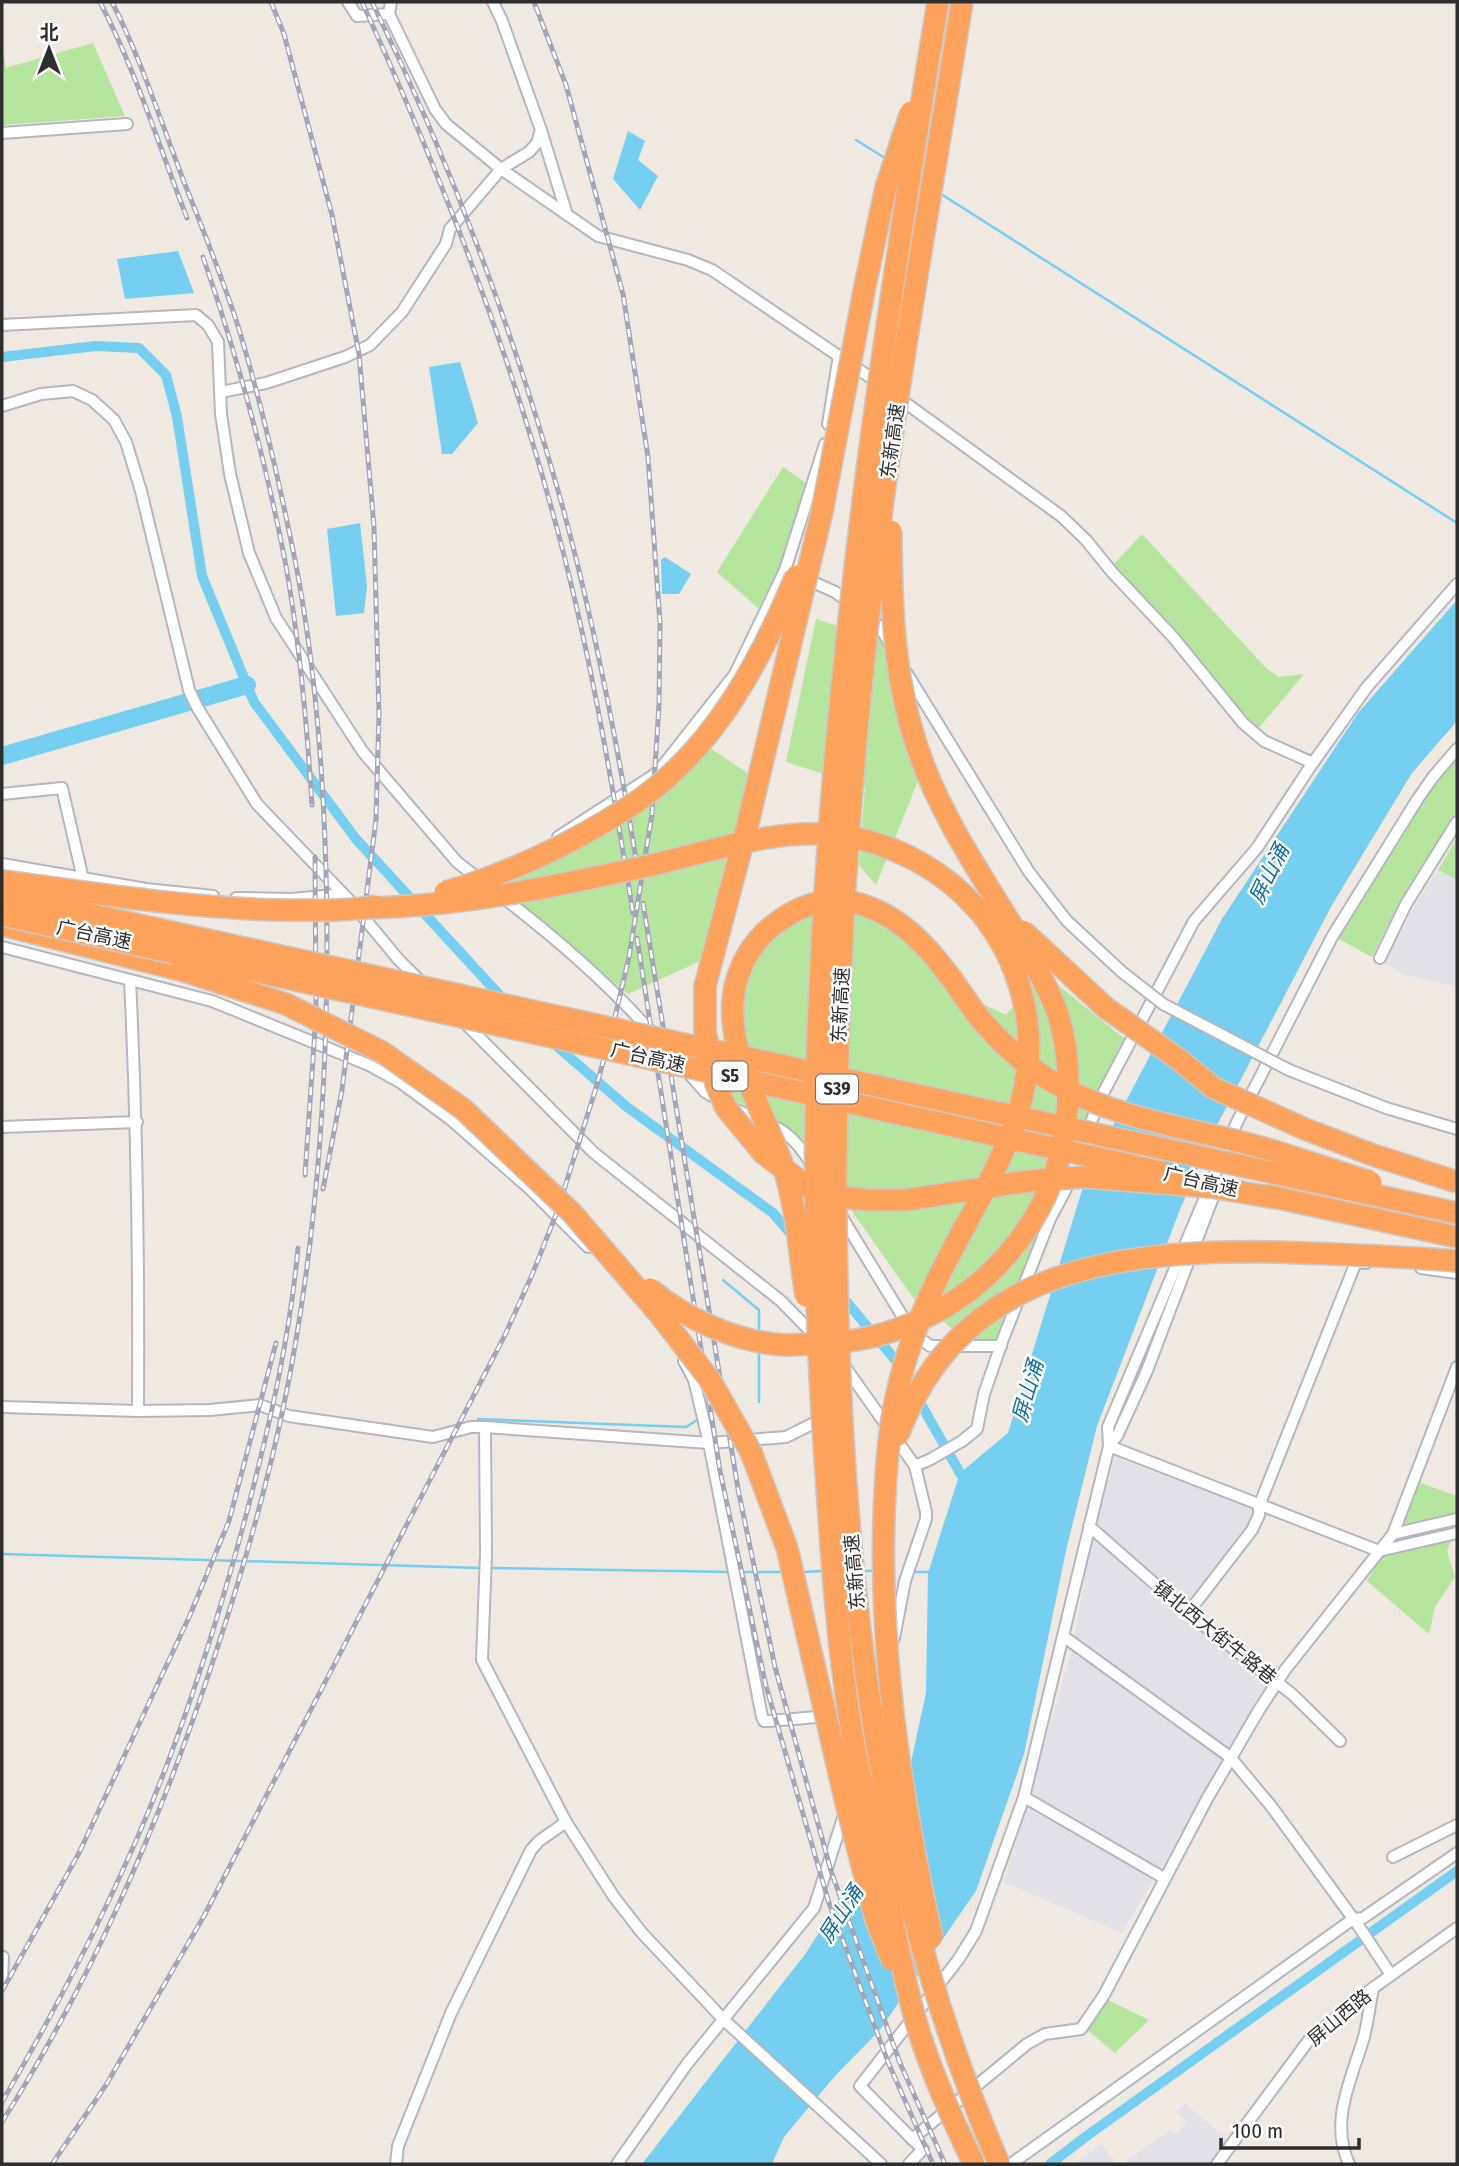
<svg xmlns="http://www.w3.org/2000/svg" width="1459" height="2166" font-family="'Fira Sans Condensed','Noto Sans SC',sans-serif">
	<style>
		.industrial { fill: #e3e1e8 }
		.green { fill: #b6e59e }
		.water { fill: #75cff0 }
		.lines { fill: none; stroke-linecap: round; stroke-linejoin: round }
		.stream { stroke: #75cff0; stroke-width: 2.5 }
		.canal { stroke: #75cff0; stroke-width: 10 }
		.river { stroke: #75cff0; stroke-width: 18 }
		.minor-casing { stroke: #b4b7c1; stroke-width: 14 }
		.motorway-casing { stroke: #c9c9c9; stroke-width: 24 }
		.minor { stroke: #fff; stroke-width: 10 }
		.motorway { stroke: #ffa35c; stroke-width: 21 }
		.rail-casing { stroke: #a3a6b8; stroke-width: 5 }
		.rail { stroke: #fff; stroke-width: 2.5; stroke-dasharray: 8; stroke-linecap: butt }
		.minor-bridge-casing { stroke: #b4b7c1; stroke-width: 14; stroke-linecap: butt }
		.motorway-bridge-casing { stroke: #c9c9c9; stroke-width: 24; stroke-linecap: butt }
		.minor-bridge { stroke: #fff; stroke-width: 10 }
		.motorway-bridge { stroke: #ffa35c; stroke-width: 21 }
		.labels { text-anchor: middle; stroke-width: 5; stroke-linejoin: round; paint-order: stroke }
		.shield { fill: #fff; stroke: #6d6d6d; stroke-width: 2 }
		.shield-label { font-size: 18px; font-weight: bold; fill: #2e2e2e }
		.street-label { font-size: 19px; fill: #2e2e2e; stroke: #fff }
		.water-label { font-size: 21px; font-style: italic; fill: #0d6fa3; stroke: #fff }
	</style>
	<rect width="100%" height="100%" fill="#efe9e1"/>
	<!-- industrial -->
	<g class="industrial">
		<path d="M 1438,870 L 1457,880 L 1457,987 L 1405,975 L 1385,964 L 1411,912 Z"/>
		<path d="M 1115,1457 L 1255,1511 L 1225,1559 L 1177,1618 L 1204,1630 L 1271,1681 L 1122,1933 L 1004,1882 L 1071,1653 L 1092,1540 Z"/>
		<path d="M 1185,2103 L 1229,2141 L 1213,2164 L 1122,2164 L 1170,2130 L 1175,2134 L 1187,2122 L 1176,2112 Z"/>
		<path d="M 1101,2144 L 1117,2164 L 1075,2164 Z"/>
	</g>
	<!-- green -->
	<g class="green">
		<path d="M 93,43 L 125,116 L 2,125 L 2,44 L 6,68 Z"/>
		<path d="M 783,467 L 807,484 L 780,568 L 758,608 L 717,572 Z"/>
		<path d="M 1142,534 L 1267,669 L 1279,677 L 1304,674 L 1257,730 L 1113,565 Z"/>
		<path d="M 816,619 L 884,641 L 918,781 L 876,885 L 859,865 L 865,787 L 786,762 Z"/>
		<path d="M 707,746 L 764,784 L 707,958 L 628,994 L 495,886 Z"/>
		<path d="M 1457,756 L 1457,812 L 1400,901 L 1372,957 L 1337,938 L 1422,803 Z"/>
		<path d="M 1457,838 L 1457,880 L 1438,870 Z"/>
		<path d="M 811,911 L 867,912 L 912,940 L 947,987 L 1006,1015 L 1042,972 L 1126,1040 L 1097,1090 L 996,1340 L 968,1341 L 914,1299 L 801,1139 L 779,1121 L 731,1099 L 658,1027 L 729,1042 L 749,965 L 781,925 Z"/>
		<path d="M 1418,1482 L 1457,1496 L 1457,1527 L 1447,1551 L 1455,1577 L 1435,1607 L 1429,1634 L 1367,1581 L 1409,1508 Z"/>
		<path d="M 1106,1999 L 1149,2020 L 1115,2053 L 1086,2029 Z"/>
	</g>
	<!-- water -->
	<g class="water">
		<path d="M 628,131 L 645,141 L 638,160 L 658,176 L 640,210 L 613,179 Z"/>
		<path d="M 178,251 L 194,293 L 125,299 L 117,259 Z"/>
		<path d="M 460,362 L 478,423 L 452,454 L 442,454 L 429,367 Z"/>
		<path d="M 360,523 L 367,586 L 364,613 L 336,616 L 327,529 Z"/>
		<path d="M 665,557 L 691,574 L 679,594 L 662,594 L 661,560 Z"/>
		<path d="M 1457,600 L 1457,721 L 1412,773 L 1332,905 L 1215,1129 L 1181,1207 L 1097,1426 L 1067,1546 L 1024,1754 L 976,1891 L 879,2031 L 835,2076 L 784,2137 L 772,2164 L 642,2164 L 806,1953 L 903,1799 L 926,1693 L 928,1573 L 960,1473 L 1008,1433 L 1086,1177 L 1222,919 L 1358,713 Z"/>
	</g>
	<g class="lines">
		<!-- stream -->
		<g class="stream">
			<path d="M 856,140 L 885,158"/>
			<path d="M 941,194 L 1457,523"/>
			<path d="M 723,1280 L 759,1310 L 759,1333"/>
			<path d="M 759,1402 L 759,1350"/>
			<path d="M 478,1419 L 686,1427 L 697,1420"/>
			<path d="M 2,1554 L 481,1568"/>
			<path d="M 488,1568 L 730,1572"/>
			<path d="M 862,1571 L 877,1571"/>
			<path d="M 736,1572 L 782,1572"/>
			<path d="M 803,1572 L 824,1571"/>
			<path d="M 911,1572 L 929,1572"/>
		</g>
		<!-- canal -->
		<g class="canal">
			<path d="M 2,357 L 96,346 L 139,348 L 166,375 L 177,417 L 202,576 L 254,702 L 356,839 L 504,1000"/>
			<path d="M 552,1042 L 627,1107 L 773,1213 L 795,1239"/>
			<path d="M 840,1294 L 897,1362 L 960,1473 L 967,1480"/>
			<path d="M 1050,2164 L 1088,2135 L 1457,1871"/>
		</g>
		<!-- river -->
		<path class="river" d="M 2,756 L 247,685"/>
		<!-- minor casing -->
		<g class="minor-casing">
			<g id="minor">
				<path d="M 348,2 L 357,16 L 389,14"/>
				<path d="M 391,2 L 389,14 L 435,109 L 446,124 L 501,169 L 598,236 L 688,260 L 712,270 L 880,384"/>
				<path d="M 541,130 L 567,215"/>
				<path d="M 2,133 L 127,124"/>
				<path d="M 2,325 L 196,315 L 208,325 L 218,342 L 221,414 L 230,474 L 249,553 L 276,618 L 363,752 L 457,862 L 480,880"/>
				<path d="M 221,392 L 266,383 L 345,357 L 370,345 L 402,312 L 446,244 L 450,229 L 501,169 L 529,152 L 537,143 L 541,130 L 502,21 L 493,2"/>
				<path d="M 896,396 L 1061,516 L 1086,540 L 1112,572 L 1173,637 L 1243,723 L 1264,741 L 1313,763"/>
				<path d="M 2,406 L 41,394 L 73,391 L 92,400 L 114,420 L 126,442 L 141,491 L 189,690 L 197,707 L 257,804 L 350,901 L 398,959 L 422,983"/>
				<path d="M 828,424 L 839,355"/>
				<path d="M 804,578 L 835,592 L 851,604"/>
				<path d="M 869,618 L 880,627 L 891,646"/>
				<path d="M 906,672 L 1029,872 L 1067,921 L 1122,972"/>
				<path d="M 2,794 L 62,788 L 83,879"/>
				<path d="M 558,837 L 657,773 L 735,674 L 785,570 L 825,444"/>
				<path d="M 2,864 L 146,889 L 213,896"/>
				<path d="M 501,896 C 556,938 609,984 655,1036"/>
				<path d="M 236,898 L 292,899 L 343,894"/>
				<path d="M 2,947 L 212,1001 L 369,1065 L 400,1082 L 450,1119 L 530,1189 L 588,1247"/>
				<path d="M 1380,958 L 1406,904 L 1457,822"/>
				<path d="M 130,980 C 137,1124 139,1267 138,1411"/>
				<path d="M 462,1020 L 594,1153 L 781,1301 L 817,1338"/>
				<path d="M 684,1068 L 705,1092 L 719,1100"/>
				<path d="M 1289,1070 L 1386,1108 L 1457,1129"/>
				<path d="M 732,1108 C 772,1125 790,1127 813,1167"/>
				<path d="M 2,1127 L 137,1122"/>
				<path d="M 1086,1136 L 1099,1101 L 1194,921 L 1257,848 L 1310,767 L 1367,687 L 1457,584"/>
				<path d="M 840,1214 L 912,1332 L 930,1346 L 1001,1346"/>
				<path d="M 1421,1268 L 1457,1273"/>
				<path d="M 684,1361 L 694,1380 L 709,1443 L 762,1717 L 764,1721 L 769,1721 L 829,1716"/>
				<path d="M 843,1364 L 915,1466 L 926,1512 L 926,1519 L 905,1581 L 894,1638"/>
				<path d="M 2,1407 L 138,1411 L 210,1410 L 260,1405 L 289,1416 L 433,1437 L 471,1427 L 485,1427 L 709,1443 L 786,1437 L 826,1417"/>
				<path d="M 485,1427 L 486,1554 L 482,1660 L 566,1822 L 614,1897 L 642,1933 L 724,2020 L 881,2164"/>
				<path d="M 1109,1446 L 1379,1551 L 1457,1533"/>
				<path d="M 1109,1446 L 1117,1436 L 1146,1373 L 1218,1184"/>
				<path d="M 915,1466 L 931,1459 L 962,1441 L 977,1429 L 984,1394 L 1003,1339 L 1050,1219 L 1065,1191 L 1080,1151"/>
				<path d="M 1089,1526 L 1188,1613 L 1292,1694 L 1340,1741"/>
				<path d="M 1393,1534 L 1457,1519"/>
				<path d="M 1188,1613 L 1252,1530 L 1259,1515 L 1259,1506 L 1356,1262 L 1366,1263"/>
				<path d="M 1063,1636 L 1230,1757 L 1271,1806 L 1360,1928 L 1391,1975"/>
				<path d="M 1024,1797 L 1164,1878"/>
				<path d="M 1393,1857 L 1457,1825"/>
				<path d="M 2,1981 L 3,1957"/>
				<path d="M 912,2139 L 860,2086 L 958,1960 L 976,1931 L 1024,1797 L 1109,1446 L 1108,1427 L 1237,1122 L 1332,937 L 1417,800 L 1433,777 L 1457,749"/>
				<path d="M 396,2164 L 398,2146 L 451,2013 L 531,1850 L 539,1841 L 566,1822"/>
				<path d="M 617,2164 L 687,2064 L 814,1908 L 845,1812"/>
				<path d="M 909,2164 L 923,2149 L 912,2139 L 1027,2044 L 1045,2034 L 1081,2029 L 1104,1995 L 1207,1799 L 1259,1710 L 1285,1670 L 1393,1534 L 1457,1367"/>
				<path d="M 1011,2164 L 1353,1919 L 1363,1918 L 1457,1853"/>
				<path d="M 1217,2164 L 1309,2040 L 1373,1988 L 1457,1928"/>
				<path d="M 1349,2164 C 1329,2121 1352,2078 1364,2037 C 1368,2021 1370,2004 1373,1988"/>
			</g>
		</g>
		<!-- motorway casing -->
		<g class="motorway-casing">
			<path id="motorway" d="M 2,925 L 181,970"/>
		</g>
		<!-- minor -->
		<use href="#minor" class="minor"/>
		<!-- motorway -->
		<use href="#motorway" class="motorway"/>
		<!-- rail casing -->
		<g class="rail-casing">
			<g id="rail">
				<path d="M 100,2 C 136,71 159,146 187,218"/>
				<path d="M 271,2 L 284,34 L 332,215 L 359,354 L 374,527 L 379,714 L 376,819 L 342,1090 L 323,1189"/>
				<path d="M 362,2 C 436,164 503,331 550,503 C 588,637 611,776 633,913"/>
				<path d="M 372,2 C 447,155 508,316 555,480 C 592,608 617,740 638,872"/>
				<path d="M 203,257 C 238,358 266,462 286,566 C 300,645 307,725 312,805"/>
				<path d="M 643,903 L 738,1489 L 775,1667 L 831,1871 L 900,2063 L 945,2164"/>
				<path d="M 637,938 L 720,1471 L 766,1686 L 828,1900 L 888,2062 L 933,2164"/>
				<path d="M 305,1175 L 316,1015 L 315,857"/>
				<path d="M 2,1991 L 79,1853 L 190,1615 L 229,1521 L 276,1343"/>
				<path d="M 2,2102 C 51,2018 96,1932 135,1843 C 182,1736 218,1621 248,1508 C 270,1423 290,1336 298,1248"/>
				<path d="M 2,2122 C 93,1978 161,1820 214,1658 C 248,1556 277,1452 295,1346 C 322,1189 330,1029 326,870 C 323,767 315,662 295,560 C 279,481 261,400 237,323 C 222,277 204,232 186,187 C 162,125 142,61 112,2"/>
				<path d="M 52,2164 L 106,2085 L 204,1916 L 505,1335 L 532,1275 L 557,1212 L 596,1088 L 614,1021 L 629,957 L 652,814 L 659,705 L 660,623 L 648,457 L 623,294 L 566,85 L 534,2"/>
			</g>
		</g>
		<!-- rail -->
		<use href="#rail" class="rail"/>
		<!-- minor-bridge casing -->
		<g class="minor-bridge-casing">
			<path id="minor-bridge" d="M 1122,972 L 1163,1004 L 1289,1070"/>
		</g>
		<!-- motorway-bridge casing -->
		<g class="motorway-bridge-casing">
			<g id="motorway-bridge">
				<path d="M 938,2 C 858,485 789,967 825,1458 C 831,1546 836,1634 850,1721 C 857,1768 869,1814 880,1860 C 892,1914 901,1969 916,2022 C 930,2070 952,2119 974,2164"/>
				<path d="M 962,2 C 939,147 913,291 892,437 C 846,749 827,1066 840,1381 C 852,1654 890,1912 999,2164"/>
				<path d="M 911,112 L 886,187 L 865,286 L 822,512 L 747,827 L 705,986 L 705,1031 L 716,1084 L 726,1108 L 763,1153 L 808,1187 L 831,1196 L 869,1200 L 906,1200 L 1029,1181 L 1084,1177 L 1211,1187 L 1276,1198"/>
				<path d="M 2,881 C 94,893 186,908 279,910 C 311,910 344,912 376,906"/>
				<path d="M 445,892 C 485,881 522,865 559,847 C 588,832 616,816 642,798 C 717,744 761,659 796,576"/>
				<path d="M 2,895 L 1457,1213"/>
				<path d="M 363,908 C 460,907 557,886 652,865 C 712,851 775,828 838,835 C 892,842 944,870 979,911 C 1000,936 1014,964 1022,995 C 1051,1100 982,1187 939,1276 C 914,1327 895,1384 889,1441 C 872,1607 896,1775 932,1937"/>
				<path d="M 2,915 L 1161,1172"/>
				<path d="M 1023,931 L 1106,1008 L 1177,1058 L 1214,1088 L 1305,1129 L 1373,1155 L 1457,1182"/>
				<path d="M 181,970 L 286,1004 L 382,1052 L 463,1109 L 572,1213 L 660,1315 L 710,1380 L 751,1452 L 787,1548 L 846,1803 L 876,1920 L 892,1960"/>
				<path d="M 1265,1195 L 1457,1237"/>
				<path d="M 650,1289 C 686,1319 736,1342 784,1345 C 798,1345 812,1344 825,1343 C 893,1341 962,1307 1006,1256 C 1039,1219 1058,1178 1065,1130 C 1070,1093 1070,1054 1059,1018 C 1050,990 1034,965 1020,939 C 985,880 945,824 921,758 C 894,685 891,609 891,531"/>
				<path d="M 806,1296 C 799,1253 797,1207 783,1166 C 766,1116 728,1056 733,1000 C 736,967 754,937 782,919 C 845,876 905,917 944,969 C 958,986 969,1006 983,1022 C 1004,1046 1031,1070 1058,1085 C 1121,1121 1198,1129 1267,1149 C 1302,1159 1336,1172 1371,1182"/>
				<path d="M 898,1435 C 961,1267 1119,1250 1276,1252 C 1337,1254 1397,1256 1457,1261"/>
			</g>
		</g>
		<!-- minor-bridge -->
		<use href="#minor-bridge" class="minor-bridge"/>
		<!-- motorway-bridge -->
		<use href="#motorway-bridge" class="motorway-bridge"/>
	</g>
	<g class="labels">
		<!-- shield labels -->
		<g class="shield">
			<rect x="712.5" y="1061.5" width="35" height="29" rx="5"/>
			<rect x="816" y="1074.5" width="42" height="29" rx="5"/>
		</g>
		<g class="shield-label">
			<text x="730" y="1082">S5</text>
			<text x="837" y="1095">S39</text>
		</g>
		<!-- street labels -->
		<g class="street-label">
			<text transform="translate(892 441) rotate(-82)" y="7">东新高速</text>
			<text transform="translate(94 934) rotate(12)" y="7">广台高速</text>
			<text transform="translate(840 1005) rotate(-87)" y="7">东新高速</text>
			<text transform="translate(648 1057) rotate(13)" y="7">广台高速</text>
			<text transform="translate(1201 1181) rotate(13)" y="7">广台高速</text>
			<text transform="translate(854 1572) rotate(-95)" y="7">东新高速</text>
			<text transform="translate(1215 1632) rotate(39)" y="7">镇北西大街牛路巷</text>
			<text transform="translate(1339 2017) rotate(-40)" y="7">屏山西路</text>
		</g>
		<!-- water labels -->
		<g class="water-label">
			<text transform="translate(1269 874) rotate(-64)" y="7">屏山涌</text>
			<text transform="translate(1028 1391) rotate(-74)" y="7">屏山涌</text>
			<text transform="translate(841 1914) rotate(-57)" y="7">屏山涌</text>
		</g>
	</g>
	<!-- border -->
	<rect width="1459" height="2166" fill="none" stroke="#2e2e2e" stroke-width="7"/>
	<!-- north arrow -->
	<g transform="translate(49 49)" stroke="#ffffff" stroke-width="5" paint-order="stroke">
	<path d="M0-5L12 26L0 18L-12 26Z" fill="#2e2e2e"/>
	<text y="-10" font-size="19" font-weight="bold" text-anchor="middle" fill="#2e2e2e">北</text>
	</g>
	<!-- scale -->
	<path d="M1221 2138v10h138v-10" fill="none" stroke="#2e2e2e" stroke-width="3.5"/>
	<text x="1232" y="2138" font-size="21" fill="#2e2e2e" stroke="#ffffff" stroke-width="5" paint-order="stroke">100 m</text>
</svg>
